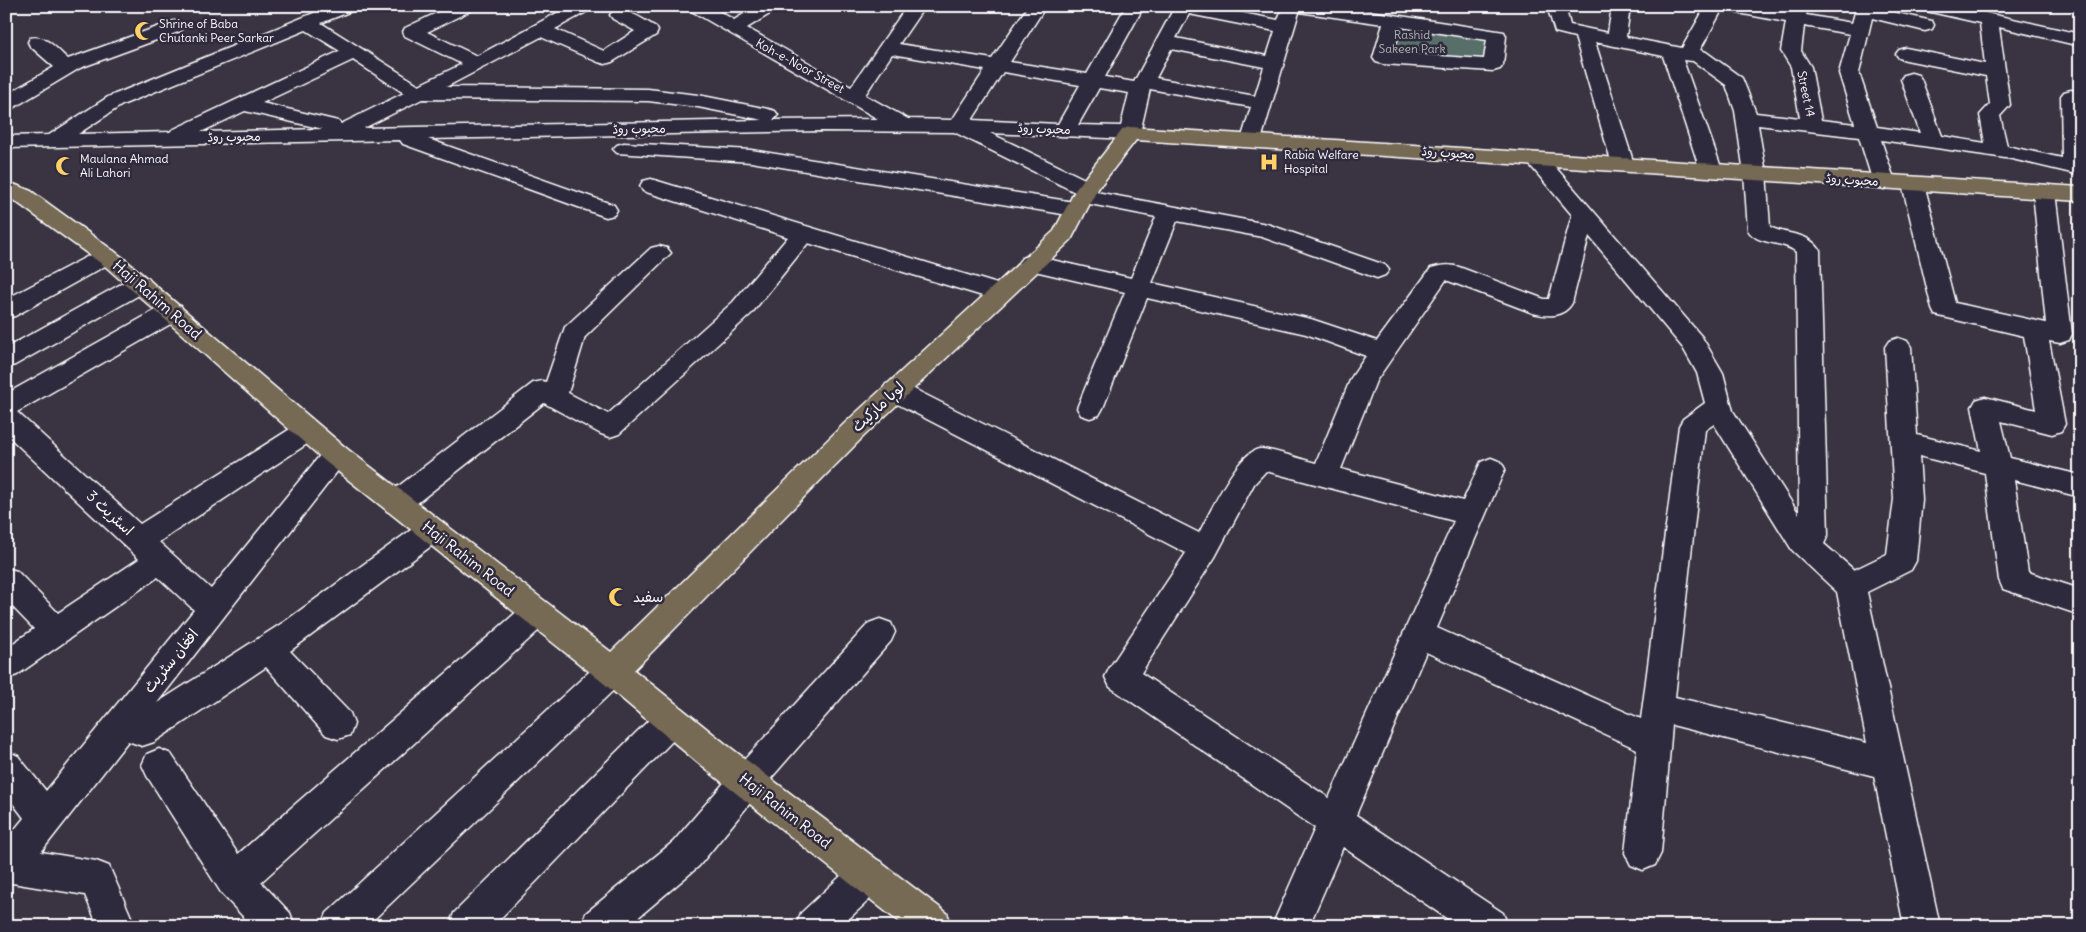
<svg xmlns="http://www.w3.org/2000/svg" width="2086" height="932" font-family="Delius,'Playpen Sans Arabic',sans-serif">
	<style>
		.green { fill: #596e69; stroke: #acb6b4 }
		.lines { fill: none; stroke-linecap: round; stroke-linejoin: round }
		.minor-casing { stroke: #fff; stroke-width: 3 }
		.major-casing { stroke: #fff; stroke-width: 3 }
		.minor { fill: #2f2a3d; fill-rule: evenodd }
		.major { fill: #766a54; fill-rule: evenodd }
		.labels { text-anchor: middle; stroke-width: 5; stroke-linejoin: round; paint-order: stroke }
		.far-poi-label { font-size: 12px; fill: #fff; stroke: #2f2a3d; text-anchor: start }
		.far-park-label { font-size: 12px; fill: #acb6b4; stroke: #2f2a3d }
		.far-street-label { font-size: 12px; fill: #fff; stroke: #2f2a3d }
		.street-label { font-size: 15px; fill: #fff; stroke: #2f2a3d }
		.poi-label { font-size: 15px; fill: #fff; stroke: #2f2a3d; text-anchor: start }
	</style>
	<rect width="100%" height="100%" fill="#3a3442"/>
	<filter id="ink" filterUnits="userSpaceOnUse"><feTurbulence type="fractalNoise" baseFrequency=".02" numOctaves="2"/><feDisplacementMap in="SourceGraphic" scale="10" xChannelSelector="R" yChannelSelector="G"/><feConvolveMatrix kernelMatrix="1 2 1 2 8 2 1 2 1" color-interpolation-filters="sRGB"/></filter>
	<g filter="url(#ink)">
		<!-- green -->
		<path class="green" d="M 1393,20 L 1497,36 L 1493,65 L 1383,58 Z"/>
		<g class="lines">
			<!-- minor casing -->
			<g class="minor-casing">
				<g id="minor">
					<path d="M 331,6 L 357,6 L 354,10 L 321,23 L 419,85 L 462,64 L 405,36 L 403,32 L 405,28 L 451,6 L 475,6 L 472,10 L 427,32 L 477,56 L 570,6 L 593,6 L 590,10 L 555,29 L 604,51 L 635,31 L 613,19 L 610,15 L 613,11 C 627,7 643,20 656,27 L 658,31 L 656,35 L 612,62 L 605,64 L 598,62 L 541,37 L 446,87 L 648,89 L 698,95 L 768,109 L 775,111 L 778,115 L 773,120 L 878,119 L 690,10 L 687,6 L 710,6 L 734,20 L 757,6 L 779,6 L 776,10 L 747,28 L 851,87 L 907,6 L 925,6 L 899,44 L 992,59 L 1028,6 L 1046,6 L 1010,62 L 1087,74 L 1126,6 L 1144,6 L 1105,77 L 1134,82 L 1173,10 L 1169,6 L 1207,6 L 1278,20 L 1283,6 L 1336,6 L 1504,32 L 1506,36 L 1503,65 L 1500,69 L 1493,71 L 1383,64 L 1376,62 L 1373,58 L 1383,24 L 1299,12 L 1261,140 L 1258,144 L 1251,146 L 1244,144 L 1241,140 L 1251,107 L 1150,89 L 1140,133 L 1137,137 L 1130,139 L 990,133 L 1095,184 L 1098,189 L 1096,192 L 1267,224 L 1385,265 L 1389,270 L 1385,275 L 1377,278 L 1262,237 L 1177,221 L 1152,283 L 1311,319 L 1377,341 L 1431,268 C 1441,265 1449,264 1459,267 L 1544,299 L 1549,299 L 1572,215 L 1525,159 L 1528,154 L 1536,153 L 1544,154 L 1702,337 L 1723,373 L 1733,411 L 1799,514 L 1796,252 C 1782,240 1758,246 1748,230 L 1744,173 L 1735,111 L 1726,85 L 1693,61 L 1683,60 L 1722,170 L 1719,175 L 1711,176 L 1703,175 L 1700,170 L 1663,56 L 1595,42 L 1634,164 L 1631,169 L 1623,170 L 1615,169 L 1612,164 L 1575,37 L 1555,32 L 1547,6 L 1565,6 L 1570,25 L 1608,33 L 1612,6 L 1630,6 L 1626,37 L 1682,48 L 1706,6 L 1758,6 L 1789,12 L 1791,6 L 1809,6 L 1806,15 L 1852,23 L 1857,6 L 1875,6 L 1875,8 L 1932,21 L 1934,25 L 1932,29 L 1925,31 L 1872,18 L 1859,73 L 1877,127 L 1920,133 L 1901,79 L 1904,75 L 1911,73 L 1918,75 L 1921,79 L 1942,136 L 1985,143 L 1980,115 L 1990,104 L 1986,76 L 1906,60 L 1899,58 L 1896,54 L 1899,50 L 1906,48 L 1985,64 L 1980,23 L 1922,10 L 1919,6 L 1954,6 L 2080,34 L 2080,46 L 1999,27 L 2010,105 L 2000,116 L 2007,146 L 2062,158 L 2061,96 L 2064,92 L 2071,90 L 2078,92 L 2080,94 L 2080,175 L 2012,159 L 1881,140 L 1895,182 L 1892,187 L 1884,189 L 1876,187 L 1873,182 L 1859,137 L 1758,125 L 1766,173 L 1770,227 C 1788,236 1807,231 1820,250 L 1828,535 L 1824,544 L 1854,570 L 1887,554 L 1894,499 L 1885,347 L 1889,341 L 1898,338 L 1907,341 L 1911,347 L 1917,435 L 1981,451 L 1972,407 L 1976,400 L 1985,397 L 2036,410 L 2024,336 L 1935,315 L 1932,309 L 1902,184 L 1905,179 L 1913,177 L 1921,179 L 1924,184 L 1955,303 L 2046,323 L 2033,192 L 2036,187 L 2044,185 L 2052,187 L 2055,192 L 2072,334 L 2069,340 L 2060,343 L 2049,341 L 2065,424 L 2061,431 L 2052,434 L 2001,421 L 2010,458 L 2080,475 L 2080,497 L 2014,480 L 2028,572 L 2080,589 L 2080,615 L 2003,589 L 1999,580 L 1985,473 L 1919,456 L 1922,499 L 1916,561 L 1911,570 L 1867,592 L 1940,926 L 1904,926 L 1874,776 L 1672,725 L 1661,853 L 1655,865 L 1643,870 L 1631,865 L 1625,853 L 1637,749 L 1426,652 L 1356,815 L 1503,913 L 1508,926 L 1458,926 L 1343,847 L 1309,926 L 1272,926 L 1315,828 L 1110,687 L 1105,677 L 1110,667 L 1186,553 L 886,398 L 882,391 L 886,384 L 895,382 L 904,384 L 1199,533 C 1210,513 1237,453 1259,449 C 1269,448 1304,460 1316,463 L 1351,378 L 1366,356 L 1306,334 L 1147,298 L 1103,408 L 1099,415 L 1090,418 L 1081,415 L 1077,408 L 1125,292 L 1022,268 L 1018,263 L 1022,258 L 1030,255 L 1131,278 L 1156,217 L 1075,201 L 1072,196 L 1075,192 L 954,132 L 821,131 L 428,139 L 614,205 L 617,210 L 614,215 L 606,217 L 403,144 L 400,140 L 6,148 L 6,136 L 49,135 L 108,97 ZM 1722,10 L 1786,22 L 1781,51 L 1791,67 L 1800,118 L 1756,113 L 1742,78 L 1706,52 L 1700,50 ZM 1189,14 L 1275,31 L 1267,56 L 1176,38 ZM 1804,26 L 1850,34 L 1839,73 L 1855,124 L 1821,120 L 1811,67 L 1801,51 ZM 1400,27 L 1487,40 L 1484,59 L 1394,53 ZM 306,30 L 340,51 L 172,130 L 170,132 L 78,134 L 122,105 ZM 1171,49 L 1264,67 L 1255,96 L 1156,78 ZM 892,54 L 985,70 L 952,120 L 908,119 L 865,95 ZM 353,60 L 404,93 L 341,124 L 338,121 L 262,103 ZM 1003,72 L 1080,85 L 1058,124 L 972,120 ZM 1099,88 L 1129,93 L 1121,126 L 1078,125 ZM 422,99 L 648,101 L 698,107 L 763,120 L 364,128 ZM 245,111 L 323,129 L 201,132 ZM 1589,236 L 1683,348 L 1697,373 L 1705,403 L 1683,419 L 1679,426 L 1641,719 L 1437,628 L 1505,469 L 1501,462 L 1491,458 L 1481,462 L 1463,501 L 1341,469 L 1376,381 L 1446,280 L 1533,313 C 1548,317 1564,317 1572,303 ZM 1714,424 L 1792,550 L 1837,592 L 1867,743 L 1675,697 L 1705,430 ZM 1266,471 L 1454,521 L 1329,798 L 1141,673 L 1215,557 L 1254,484 Z"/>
					<path d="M 174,21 L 181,23 L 183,27 L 181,31 L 80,68 L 13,108 L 6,110 L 6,95 L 54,67 L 30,46 L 28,42 L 30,38 C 46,34 57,50 68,59 Z"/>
					<path d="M 624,143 L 751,150 L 1074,202 L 1082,204 L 1085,209 L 1082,214 L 1074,216 L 751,162 L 617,153 L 613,149 L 617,145 Z"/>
					<path d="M 651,179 L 1007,287 L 1011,293 L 1007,299 L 999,301 L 808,243 L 751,314 L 619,434 L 610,437 L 601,434 L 544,403 L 407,511 L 397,514 L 387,511 L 383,503 L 387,495 L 533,383 L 542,381 L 546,382 L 565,327 L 651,248 L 659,246 L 667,248 L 671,253 L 585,337 L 568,393 L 608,414 L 733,302 L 788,237 L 643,191 L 640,186 L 643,181 Z"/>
					<path d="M 106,248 L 114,251 L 118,256 L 114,261 L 15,316 L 6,318 L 6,299 L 98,251 Z"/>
					<path d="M 140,276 L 148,278 L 152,284 L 148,290 L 15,365 L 6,368 L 6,348 L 132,278 Z"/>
					<path d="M 172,304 L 181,306 L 184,312 L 181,318 L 17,412 L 140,524 L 298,424 L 307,421 L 316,424 L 320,431 L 316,438 L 159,542 L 211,589 L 326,448 L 336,445 L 346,448 L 350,455 L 157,703 L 284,622 L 422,522 L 432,518 L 442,522 L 446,530 L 442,538 L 290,651 L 350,713 L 354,724 L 350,735 L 338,739 L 326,735 L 266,667 L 154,742 L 142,746 L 128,741 L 41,852 L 96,861 L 109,866 L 135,926 L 98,926 L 85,895 L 12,883 L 6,886 L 6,840 L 24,818 L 6,794 L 6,751 L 18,756 L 46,791 L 194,610 L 158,577 L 17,675 L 6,679 L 6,648 L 34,629 L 6,600 L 6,568 L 17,571 L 58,613 L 139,559 L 6,434 L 6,394 L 163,306 Z"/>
					<path d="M 537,600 L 548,604 L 552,613 L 548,622 L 261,882 L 290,913 L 295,926 L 252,926 L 222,894 L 147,776 L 142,765 L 147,754 L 159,749 L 171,754 L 238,854 L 526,604 Z"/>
					<path d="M 880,619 L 891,623 L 895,632 L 891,641 L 759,792 L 699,866 L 628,926 L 581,926 L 586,913 L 673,842 L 735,770 L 869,623 Z"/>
					<path d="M 612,657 L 623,661 L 628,671 L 623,681 L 367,926 L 322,926 L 327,913 L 601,661 Z"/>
					<path d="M 671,705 L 683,710 L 687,720 L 683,730 L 493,926 L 449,926 L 454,913 L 659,710 Z"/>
					<path d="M 869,857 L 882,862 L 887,875 L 882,888 L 841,926 L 796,926 L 801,913 L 856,862 Z"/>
				</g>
			</g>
			<!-- major casing -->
			<g class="major-casing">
				<path id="major" d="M 1130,127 L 2080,187 L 2080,201 L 1136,140 L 1097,190 L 1071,240 L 864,436 L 634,670 L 727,745 L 947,913 L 952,926 L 904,926 L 703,767 L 601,681 L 326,462 L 106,267 L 15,201 L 6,197 L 6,181 L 31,191 L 122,257 L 346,448 L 611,652 L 846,422 L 1054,231 L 1076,189 L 1123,129 Z"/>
			</g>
			<!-- minor -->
			<use href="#minor" class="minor"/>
			<!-- major -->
			<use href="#major" class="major"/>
		</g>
	</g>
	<!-- icons -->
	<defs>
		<g id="mosque-bare" transform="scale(1.5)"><path d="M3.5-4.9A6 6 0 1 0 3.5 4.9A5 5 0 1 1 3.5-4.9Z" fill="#ffd166" stroke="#2f2a3d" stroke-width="2.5" paint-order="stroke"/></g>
		<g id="hospital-bare" transform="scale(1.5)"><path d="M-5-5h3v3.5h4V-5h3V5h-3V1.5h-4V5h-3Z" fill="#ffd166" stroke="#2f2a3d" stroke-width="2.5" paint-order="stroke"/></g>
	</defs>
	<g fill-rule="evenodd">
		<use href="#mosque-bare" x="144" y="31"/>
		<use href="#hospital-bare" x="1269" y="162"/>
		<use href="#mosque-bare" x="65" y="166"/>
		<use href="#mosque-bare" x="618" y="597"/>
	</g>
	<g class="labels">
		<!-- far-poi labels -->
		<g class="far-poi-label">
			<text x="159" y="28">Shrine of Baba<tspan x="159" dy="14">Chutanki Peer Sarkar</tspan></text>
			<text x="1284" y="159">Rabia Welfare<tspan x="1284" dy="14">Hospital</tspan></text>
			<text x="80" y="163">Maulana Ahmad<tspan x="80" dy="14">Ali Lahori</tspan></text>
		</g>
		<!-- far-park labels -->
		<g class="far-park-label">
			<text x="1412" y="39">Rashid<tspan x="1412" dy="14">Sakeen Park</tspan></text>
		</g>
		<!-- far-street labels -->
		<g class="far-street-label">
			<text transform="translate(800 66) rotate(29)" y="4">Koh-e-Noor Street</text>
			<text transform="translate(1806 94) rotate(78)" y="4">Street 14</text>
			<text transform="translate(639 129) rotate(-1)" y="4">محبوب روڈ</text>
			<text transform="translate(1044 129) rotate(2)" y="4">محبوب روڈ</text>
			<text transform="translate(234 137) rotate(-1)" y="4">محبوب روڈ</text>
			<text transform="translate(1448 153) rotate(4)" y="4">محبوب روڈ</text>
			<text transform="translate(1852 180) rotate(4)" y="4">محبوب روڈ</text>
		</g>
		<!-- street labels -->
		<g class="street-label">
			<text transform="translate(157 300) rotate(41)" y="5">Haji Rahim Road</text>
			<text transform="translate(878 407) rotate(-43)" y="5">لوہا مارکیٹ</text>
			<text transform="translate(110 513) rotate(43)" y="5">اسٹریٹ 3</text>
			<text transform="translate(468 559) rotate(38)" y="5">Haji Rahim Road</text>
			<text transform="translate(171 661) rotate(-51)" y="5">افغان سٹریٹ</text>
			<text transform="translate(785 811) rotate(38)" y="5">Haji Rahim Road</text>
		</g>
		<!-- poi labels -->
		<g class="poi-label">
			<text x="633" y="602">سفید</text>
		</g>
	</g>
	<!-- margin -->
	<rect width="2086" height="932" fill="none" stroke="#2f2a3d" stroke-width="25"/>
	<rect x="12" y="12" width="2061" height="907" fill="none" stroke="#fff" stroke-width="2" filter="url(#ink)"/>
</svg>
